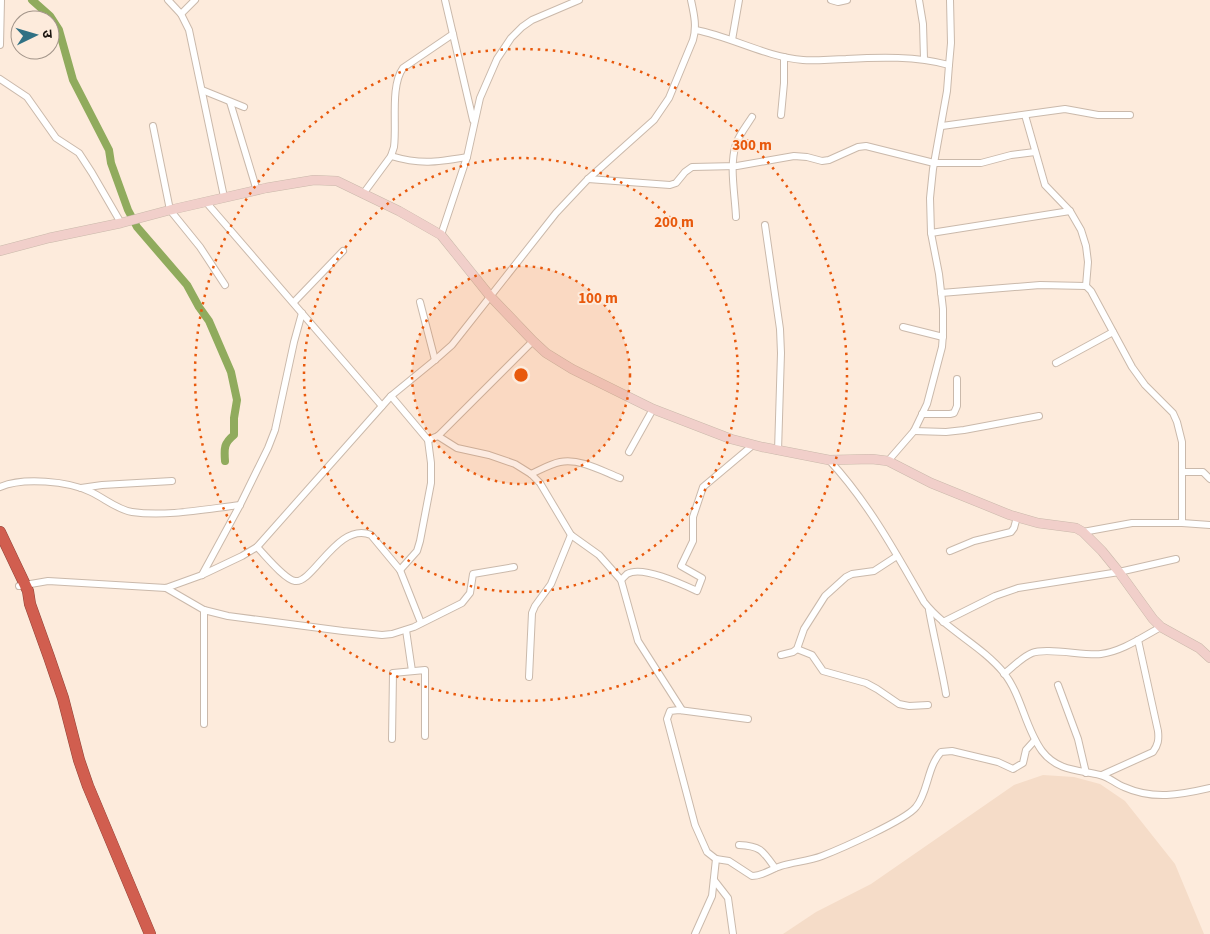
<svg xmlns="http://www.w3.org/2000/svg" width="1210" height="934" font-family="'Source Sans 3','Noto Sans Devanagari',sans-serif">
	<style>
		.built { fill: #f5dcc8 }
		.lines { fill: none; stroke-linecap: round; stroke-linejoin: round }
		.canal { stroke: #90ab5d; stroke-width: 8 }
		.street-casing { stroke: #cab9ab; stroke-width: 8 }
		.secondary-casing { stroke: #cab9ab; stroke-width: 10 }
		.highway-casing { stroke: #914439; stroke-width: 12 }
		.street { stroke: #fff; stroke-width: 6 }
		.secondary { stroke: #f1cfca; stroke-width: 9 }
		.highway { stroke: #d15e4f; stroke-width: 11 }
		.ring { fill: none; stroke: #e8590c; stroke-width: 2.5; stroke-dasharray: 2.5 5 }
		.centre { fill: #e8590c; stroke: #fdebdc; stroke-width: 2.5 }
		.ring-label { font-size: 15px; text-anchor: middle; font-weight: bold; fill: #e8590c; stroke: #fdebdc; stroke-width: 4; stroke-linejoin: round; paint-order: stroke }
	</style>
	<rect width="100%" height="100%" fill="#fdebdc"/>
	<!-- built -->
	<path class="built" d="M 1043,775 L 1074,777 L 1100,784 L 1125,801 L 1175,864 L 1204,934 L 783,934 L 816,912 L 871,884 L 1014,785 Z"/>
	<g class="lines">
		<!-- canal -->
		<path class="canal" d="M 32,0 L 50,16 L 59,30 L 73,80 L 109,150 L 111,163 L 128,210 L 137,227 L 187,285 L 199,307 L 209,321 L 231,372 L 237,400 L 234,418 L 234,435 C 224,443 224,448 225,461"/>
		<!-- street casing -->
		<g class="street-casing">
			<g id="street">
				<path d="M 168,0 L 181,14 L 189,30 L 224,197"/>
				<path d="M 445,0 L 473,120"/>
				<path d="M 831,0 L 838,2 L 847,0"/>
				<path d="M 919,0 L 923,24 L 924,59"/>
				<path d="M 181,14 L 195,0"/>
				<path d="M 696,30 C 732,37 766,57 803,60 C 817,61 832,59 846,59 C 880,57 916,56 949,65 L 947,91 L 933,169 L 930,198 L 931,233 L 939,274 L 943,309 L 943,334 L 942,347 L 927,404 L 914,431 L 888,461"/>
				<path d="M 732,40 L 739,0"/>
				<path d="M 0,45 L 1,0"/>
				<path d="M 949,65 L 951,43 L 950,0"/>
				<path d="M 0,79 L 27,97 L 56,138 L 79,153 L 92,173 L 121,223"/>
				<path d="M 202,90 L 244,107"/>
				<path d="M 230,102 L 257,191"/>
				<path d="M 781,115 L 784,83 L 784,57"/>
				<path d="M 1025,115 L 1045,185 L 1070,211 L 1081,230 L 1086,246 L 1088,262 L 1086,286"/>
				<path d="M 153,126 L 170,210 L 200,247 L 225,285"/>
				<path d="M 942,126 L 1065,109 L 1098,115 L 1130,115"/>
				<path d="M 391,156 C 421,165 437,162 467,157"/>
				<path d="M 588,179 L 670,185 L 676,183 L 685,172 L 692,167 L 737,166 L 794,156 L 807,157 L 822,161 L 829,160 L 858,147 L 866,146 L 934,163 L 981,163 L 1011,155 L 1035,152"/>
				<path d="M 363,194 L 391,156 L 394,147 C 397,125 390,86 403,68 L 453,34"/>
				<path d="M 206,202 L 382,406"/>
				<path d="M 736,217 C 735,194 729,166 736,144 C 739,135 747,125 752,117"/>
				<path d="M 765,225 L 780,329 L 781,353 L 778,451"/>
				<path d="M 931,233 L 1070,211"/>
				<path d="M 441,235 L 467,157 L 480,98 L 497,59 L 511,38 L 522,27 L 532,20 L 579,0"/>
				<path d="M 941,293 L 1040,285 L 1086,286 L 1091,291 L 1132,367 L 1145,385 L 1173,413 L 1177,422 L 1182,442 L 1182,523"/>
				<path d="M 294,302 L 343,251"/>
				<path d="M 420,302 L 435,360"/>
				<path d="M 903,327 L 943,337"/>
				<path d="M 1056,363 L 1113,332"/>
				<path d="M 391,396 L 428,440 L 431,463 L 431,483 L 420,541 L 417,551 L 400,570"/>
				<path d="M 922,414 L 950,414 L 954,413 L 957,406 L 957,379"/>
				<path d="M 914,431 L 946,432 L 964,430 L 1039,416"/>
				<path d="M 438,436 L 457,448 L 489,455 L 515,464 L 531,474 L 540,483 L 571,535 L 599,555 L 621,580 L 638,641 L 682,710"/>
				<path d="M 428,440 L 438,436 L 533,341"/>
				<path d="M 629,452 L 653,409"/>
				<path d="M 829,460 C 868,502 896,553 924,602 C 946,630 981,645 1004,673 C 1022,696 1025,728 1042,751 C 1057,771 1079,770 1100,775 C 1109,777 1116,784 1124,787 C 1153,800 1180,795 1210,788"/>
				<path d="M 1182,472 L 1203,472 L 1210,479"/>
				<path d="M 531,474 C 540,470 550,464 560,462 C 580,458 602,471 620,478"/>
				<path d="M 0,487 C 23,477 68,481 91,492 C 104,498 118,510 132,512 C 166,517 206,509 240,505"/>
				<path d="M 81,488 L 102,485 L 172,481"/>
				<path d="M 1083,532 L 1132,523 L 1182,523 L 1210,525"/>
				<path d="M 257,547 C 265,555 284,579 295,581 C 313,584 338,521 371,535 L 400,570 L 421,623"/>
				<path d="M 950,551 L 974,541 L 1011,532 L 1014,528 L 1017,517"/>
				<path d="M 202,575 L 240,505 L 268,448 L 275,430 L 294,342 L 302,313"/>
				<path d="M 621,580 C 622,579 626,575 627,574 C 642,565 682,584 697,591 L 702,578 L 681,566 L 693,541 L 693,517 L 703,487 L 753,445"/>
				<path d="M 19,586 L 48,581 L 166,588 L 202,575 L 242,556 L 257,547 L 391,396 L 435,360 L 452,345 L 556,213 L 588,179 L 654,120 L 669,98 L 693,40 C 697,26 694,14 691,0"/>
				<path d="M 166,588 L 204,610 L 228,616 L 343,631 L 382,635 L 392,634 L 414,627 L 462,603 L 470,593 L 473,574 L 514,567"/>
				<path d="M 929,610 C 934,638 941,665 946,694"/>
				<path d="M 943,622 L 995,596 L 1018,588 L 1119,572 L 1176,559"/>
				<path d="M 406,630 L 412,671"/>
				<path d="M 797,649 L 812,655 L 823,671 L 866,683 L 877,689 L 899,704 L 909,706 L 928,705"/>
				<path d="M 781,655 L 793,652 L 797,649 L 804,629 L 825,596 L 846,577 L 852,574 L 874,571 L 897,556"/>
				<path d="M 1004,674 C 1013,667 1022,657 1032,653 C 1046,647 1084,656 1101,654 C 1123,651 1142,637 1161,627"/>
				<path d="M 529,677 L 532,613 L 535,606 L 551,584 L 571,535"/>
				<path d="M 1058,685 L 1078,739 L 1086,773"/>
				<path d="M 748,719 L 679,710 L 670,711 L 667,719 L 695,825 L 707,852 L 716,859 L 729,861 L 752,876 C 763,876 771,869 781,866 C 794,862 809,861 822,856 C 840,849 906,820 916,807 C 928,793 927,767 941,752 L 952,751 L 998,762 L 1013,769 L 1023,763 L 1026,750 L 1035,740"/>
				<path d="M 204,724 L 204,610"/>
				<path d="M 392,739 L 393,673 L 425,670 L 425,736"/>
				<path d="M 1102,775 L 1153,752 C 1158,745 1159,740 1158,731 L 1138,640"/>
				<path d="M 739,845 C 761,846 763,851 775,868"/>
				<path d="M 714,880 L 728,898 L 733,934"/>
				<path d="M 695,934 L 712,896 L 716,859"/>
			</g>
		</g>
		<!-- secondary casing -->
		<g class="secondary-casing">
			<path id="secondary" d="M 0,251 L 49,238 L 121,223 L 170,210 L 266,188 L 314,180 L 337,181 L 399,211 L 441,235 L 490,296 L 533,341 L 546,353 L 572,369 L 653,409 L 731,439 L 762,447 L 829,460 L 872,459 L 888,461 L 931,483 L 1010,515 L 1038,523 L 1076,528 L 1083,532 L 1102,551 L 1119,572 L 1153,619 L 1161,627 L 1199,648 L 1210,658"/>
		</g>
		<!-- highway casing -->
		<g class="highway-casing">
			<path id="highway" d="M 0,532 L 28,591 L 30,604 L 49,657 L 63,698 L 79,760 L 88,786 L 150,934"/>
		</g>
		<!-- street -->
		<use href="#street" class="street"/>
		<!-- secondary -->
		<use href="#secondary" class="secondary"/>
		<!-- highway -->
		<use href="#highway" class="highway"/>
	</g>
	<!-- distance rings -->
	<circle cx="521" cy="375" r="109" fill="#e8590c" fill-opacity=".12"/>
	<g class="ring">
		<circle cx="521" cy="375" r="109"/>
		<circle cx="521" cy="375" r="217"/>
		<circle cx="521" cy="375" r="326"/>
	</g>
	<circle cx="521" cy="375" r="8" class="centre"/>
	<g class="ring-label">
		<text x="752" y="150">300 m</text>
		<text x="674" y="227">200 m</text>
		<text x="598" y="303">100 m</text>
	</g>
	<!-- north arrow -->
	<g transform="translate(35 35) rotate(85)"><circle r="24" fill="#fdebdc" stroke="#a3958a"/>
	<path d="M0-4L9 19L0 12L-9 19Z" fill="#307184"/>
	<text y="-8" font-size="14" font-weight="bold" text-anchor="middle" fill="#1b1510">उ</text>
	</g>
</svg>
